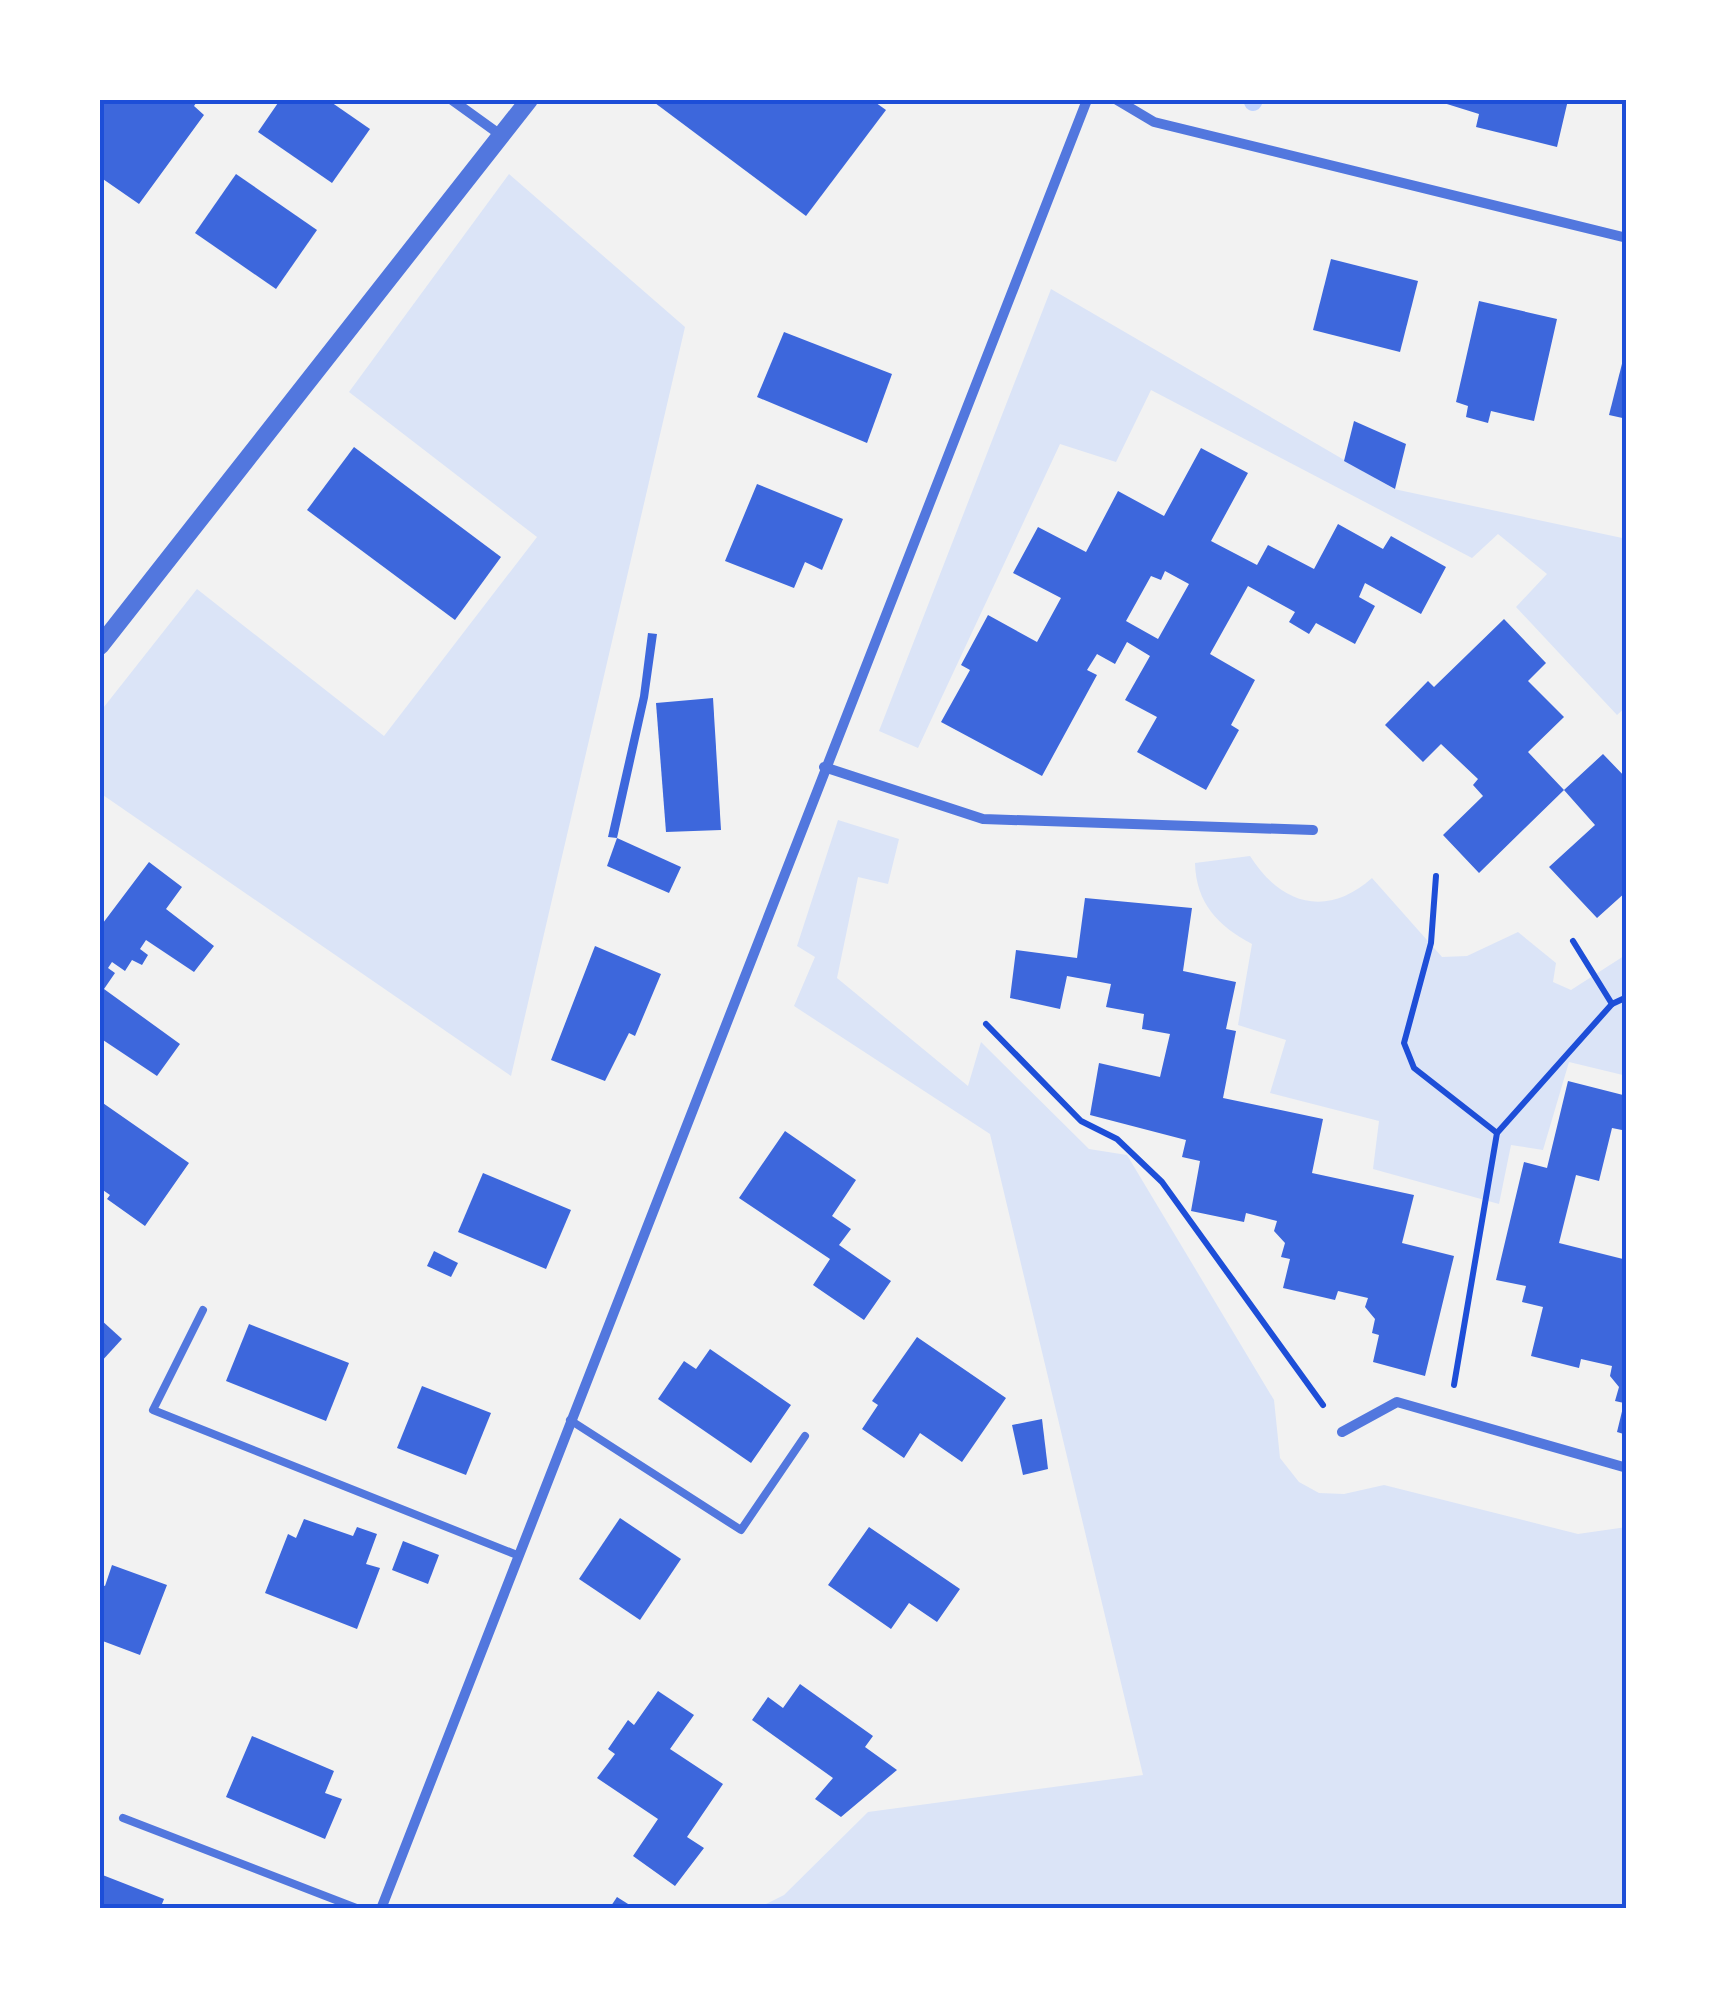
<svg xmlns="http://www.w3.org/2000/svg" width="1727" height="2009" font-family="'Asap Condensed',sans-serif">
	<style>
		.green { fill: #dbe4f7 }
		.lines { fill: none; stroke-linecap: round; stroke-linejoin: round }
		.stream { stroke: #bfd3fe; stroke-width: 18 }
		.building { fill: #3d67dc; fill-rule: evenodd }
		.path { stroke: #1d4ed8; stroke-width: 6 }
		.service { stroke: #5277de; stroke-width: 8 }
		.minor { stroke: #5277de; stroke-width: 10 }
		.tertiary { stroke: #5277de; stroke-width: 18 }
		.neatline { fill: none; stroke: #1d4ed8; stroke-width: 4 }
	</style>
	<rect width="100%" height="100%" fill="#f2f2f2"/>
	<!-- green -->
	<g class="green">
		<path d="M 509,174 L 685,327 L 511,1076 L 100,793 L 100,712 L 197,589 L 384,736 L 537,537 L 349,392 Z"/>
		<path d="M 1051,289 L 1394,489 L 1627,539 L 1627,706 L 1617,715 L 1516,607 L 1547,574 L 1498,534 L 1472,558 L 1151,390 L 1116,462 L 1060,444 L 918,748 L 879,731 Z"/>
		<path d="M 838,820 L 899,839 L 888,884 L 858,877 L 837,978 L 968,1086 L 981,1042 L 1089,1149 L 1127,1155 L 1274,1400 L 1280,1458 L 1299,1482 L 1319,1493 L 1344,1494 L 1384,1485 L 1578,1534 L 1627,1527 L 1627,1909 L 756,1909 L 784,1895 L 868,1812 L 1143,1775 L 990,1134 L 794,1006 L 815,957 L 797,946 Z"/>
		<path d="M 1250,856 C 1281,905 1327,918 1372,878 L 1442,957 L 1467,956 L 1518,932 L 1556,963 L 1553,982 L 1571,990 L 1627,954 L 1627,1076 L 1569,1062 L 1543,1150 L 1511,1145 L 1499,1204 L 1373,1169 L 1379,1121 L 1270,1093 L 1286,1040 L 1238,1025 L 1252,944 C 1218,926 1196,903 1195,863 Z"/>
	</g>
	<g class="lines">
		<!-- stream -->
		<path class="stream" d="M 1253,102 L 1254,100"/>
	</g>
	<!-- building -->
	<g class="building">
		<path d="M 100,100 L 198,100 L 194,106 L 204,115 L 139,204 L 100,177 Z"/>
		<path d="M 280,100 L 328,100 L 370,129 L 332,183 L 258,132 Z"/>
		<path d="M 651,100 L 872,100 L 886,110 L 806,216 Z"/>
		<path d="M 1434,100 L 1568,100 L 1557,147 L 1476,127 L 1479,114 Z"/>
		<path d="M 236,174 L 317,230 L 276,289 L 195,233 Z"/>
		<path d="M 1331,259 L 1418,281 L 1400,352 L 1313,330 Z"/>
		<path d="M 1479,301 L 1557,319 L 1534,421 L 1491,411 L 1488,423 L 1466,417 L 1468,406 L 1456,402 Z"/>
		<path d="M 784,332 L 892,374 L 867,443 L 757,397 Z"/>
		<path d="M 1626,348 L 1627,349 L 1627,419 L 1609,415 Z"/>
		<path d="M 1354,421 L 1406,444 L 1395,489 L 1344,461 Z"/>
		<path d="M 354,447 L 501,557 L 455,620 L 307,510 Z"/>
		<path d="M 1201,448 L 1248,473 L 1211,541 L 1257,565 L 1268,545 L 1314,569 L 1338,524 L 1383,549 L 1391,536 L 1446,567 L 1421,614 L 1365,583 L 1359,597 L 1375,606 L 1355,644 L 1316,623 L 1309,634 L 1289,622 L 1295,612 L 1248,586 L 1210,654 L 1255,680 L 1231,725 L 1239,730 L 1206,790 L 1137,752 L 1157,717 L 1125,700 L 1150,656 L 1127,642 L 1115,664 L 1097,654 L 1087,670 L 1097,675 L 1042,776 L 941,722 L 970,670 L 961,665 L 988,615 L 1037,642 L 1061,598 L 1013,573 L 1038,527 L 1086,552 L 1118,491 L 1164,516 ZM 1165,571 L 1189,584 L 1158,639 L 1126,621 L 1151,576 L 1161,580 Z"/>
		<path d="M 757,484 L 843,519 L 822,570 L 805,562 L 794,588 L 725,561 Z"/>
		<path d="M 1504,619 L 1546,663 L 1528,681 L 1564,717 L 1528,752 L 1564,790 L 1479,873 L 1443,835 L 1483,796 L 1473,785 L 1478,779 L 1441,744 L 1423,762 L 1385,725 L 1428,681 L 1434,687 Z"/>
		<path d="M 648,633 L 657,634 L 648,698 L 617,838 L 608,837 L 640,696 Z"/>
		<path d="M 713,698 L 721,830 L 666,832 L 656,703 Z"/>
		<path d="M 1603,754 L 1627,779 L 1627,891 L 1597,918 L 1549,867 L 1595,825 L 1564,790 Z"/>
		<path d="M 617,838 L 681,867 L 669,893 L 607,866 Z"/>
		<path d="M 149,862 L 182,887 L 166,909 L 214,946 L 194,972 L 146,940 L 140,949 L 148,955 L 142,965 L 132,960 L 125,971 L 112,962 L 108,968 L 115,973 L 104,989 L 180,1044 L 157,1076 L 100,1038 L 100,927 Z"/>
		<path d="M 1085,898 L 1192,908 L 1183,971 L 1236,982 L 1226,1029 L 1236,1031 L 1223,1098 L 1323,1119 L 1312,1173 L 1414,1195 L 1402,1243 L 1454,1256 L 1425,1376 L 1373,1362 L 1379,1335 L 1372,1333 L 1375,1319 L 1365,1307 L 1368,1298 L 1338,1291 L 1335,1300 L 1283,1288 L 1290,1259 L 1281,1257 L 1285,1243 L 1274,1231 L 1277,1221 L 1246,1213 L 1244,1222 L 1191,1211 L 1200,1161 L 1182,1157 L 1186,1140 L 1090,1115 L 1099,1063 L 1160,1077 L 1170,1034 L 1142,1029 L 1144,1014 L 1106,1007 L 1111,984 L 1067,976 L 1060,1009 L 1010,998 L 1016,950 L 1077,958 Z"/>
		<path d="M 595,946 L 661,974 L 635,1036 L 629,1033 L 605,1081 L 551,1060 Z"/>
		<path d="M 1568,1081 L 1627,1096 L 1627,1131 L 1612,1128 L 1599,1181 L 1576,1175 L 1559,1243 L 1627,1260 L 1627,1435 L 1617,1432 L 1624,1403 L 1615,1401 L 1619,1387 L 1610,1376 L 1612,1366 L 1581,1359 L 1579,1368 L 1531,1356 L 1543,1307 L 1522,1302 L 1526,1286 L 1496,1280 L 1524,1162 L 1547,1168 Z"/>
		<path d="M 100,1101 L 189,1163 L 145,1226 L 107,1199 L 110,1195 L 100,1188 Z"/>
		<path d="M 785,1131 L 856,1180 L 832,1216 L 851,1229 L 839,1245 L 891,1281 L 864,1320 L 813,1285 L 830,1259 L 739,1198 Z"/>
		<path d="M 483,1173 L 571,1210 L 546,1269 L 458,1232 Z"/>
		<path d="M 434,1251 L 458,1263 L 451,1277 L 427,1266 Z"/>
		<path d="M 100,1319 L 122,1339 L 100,1363 Z"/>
		<path d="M 249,1324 L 349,1363 L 326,1421 L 226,1381 Z"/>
		<path d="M 917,1337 L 1006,1398 L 962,1462 L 920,1433 L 904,1458 L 862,1429 L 878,1405 L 872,1401 Z"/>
		<path d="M 710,1349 L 791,1405 L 751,1463 L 658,1399 L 684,1361 L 696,1369 Z"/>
		<path d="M 422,1386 L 491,1413 L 466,1475 L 397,1448 Z"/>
		<path d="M 1042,1419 L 1048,1469 L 1023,1475 L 1012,1425 Z"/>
		<path d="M 620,1518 L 681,1559 L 640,1620 L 579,1579 Z"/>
		<path d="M 304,1519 L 353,1536 L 357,1527 L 377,1534 L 366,1564 L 380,1568 L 357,1629 L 265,1593 L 288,1534 L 296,1538 Z"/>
		<path d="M 869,1527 L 960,1589 L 937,1622 L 909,1603 L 891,1629 L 828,1585 Z"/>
		<path d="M 403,1541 L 439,1555 L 428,1584 L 392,1570 Z"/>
		<path d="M 112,1565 L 167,1585 L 140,1655 L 100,1640 L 100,1584 L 105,1586 Z"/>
		<path d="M 800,1684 L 873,1736 L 865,1747 L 897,1770 L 841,1817 L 815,1799 L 833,1778 L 752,1720 L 768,1697 L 783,1708 Z"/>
		<path d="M 658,1691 L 694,1715 L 670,1749 L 723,1784 L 687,1837 L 704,1848 L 675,1886 L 633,1856 L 658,1819 L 597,1778 L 615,1754 L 608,1749 L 628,1720 L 634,1725 Z"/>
		<path d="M 252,1736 L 334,1771 L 325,1793 L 342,1799 L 325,1839 L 226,1797 Z"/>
		<path d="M 100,1874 L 164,1899 L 160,1909 L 100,1909 Z"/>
		<path d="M 617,1897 L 636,1909 L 609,1909 Z"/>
	</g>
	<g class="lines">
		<!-- path -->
		<g class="path">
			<path d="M 1436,876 L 1431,943 L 1404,1043 L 1414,1068 L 1497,1133"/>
			<path d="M 1573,941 L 1612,1004 L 1627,997"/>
			<path d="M 986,1024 L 1081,1121 L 1117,1139 L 1162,1182 L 1323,1405"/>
			<path d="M 1454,1385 L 1497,1133 L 1612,1004"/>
		</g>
		<!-- service -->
		<g class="service">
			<path d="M 203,1310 L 153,1410 L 517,1555"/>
			<path d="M 570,1420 L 741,1530 L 805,1436"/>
			<path d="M 123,1818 L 359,1909"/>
		</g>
		<!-- minor -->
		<g class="minor">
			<path d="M 452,100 L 502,136"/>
			<path d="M 1117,100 L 1154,122 L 1627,238"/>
			<path d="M 824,767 L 983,819 L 1313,830"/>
			<path d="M 1342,1432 L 1397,1402 L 1627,1468"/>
			<path d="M 381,1909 L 1087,100"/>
		</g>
		<!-- tertiary -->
		<path class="tertiary" d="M 100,646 L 529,100"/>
	</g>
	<!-- border -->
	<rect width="1727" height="2009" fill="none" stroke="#ffffff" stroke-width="205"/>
	<rect x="102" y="102" width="1522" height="1804" class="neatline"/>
</svg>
